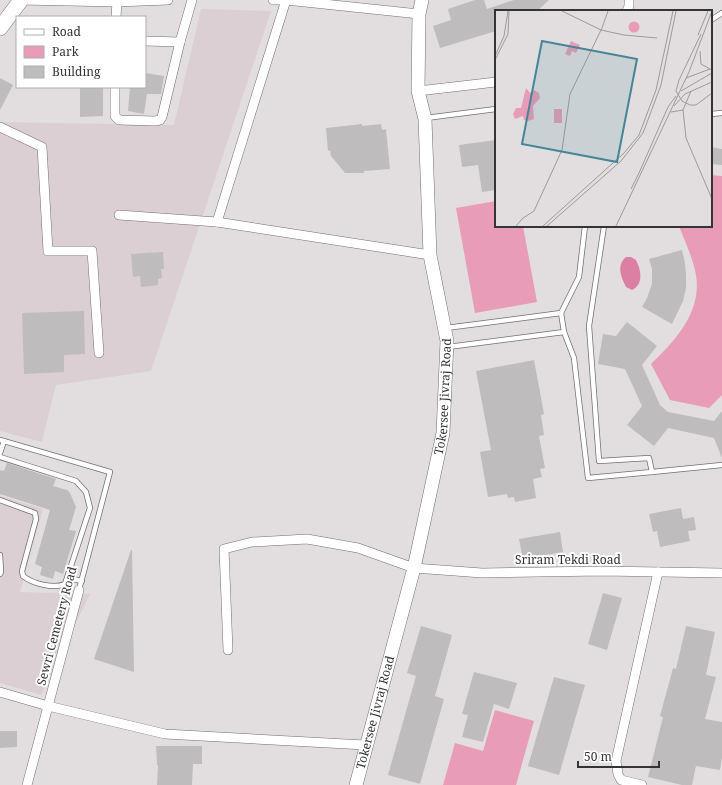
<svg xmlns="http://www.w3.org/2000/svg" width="722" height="785" font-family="'Noto Serif',serif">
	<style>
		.built { fill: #dbcfd3 }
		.green { fill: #e89cb7 }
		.water { fill: #dd7fa3 }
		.building { fill: #bfbcbd }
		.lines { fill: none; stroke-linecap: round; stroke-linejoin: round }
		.lane-casing { stroke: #726f70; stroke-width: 6 }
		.street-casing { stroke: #726f70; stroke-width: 10 }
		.secondary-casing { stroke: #726f70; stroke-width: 14 }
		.primary-casing { stroke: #726f70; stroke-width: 16 }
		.lane { stroke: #fff; stroke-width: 4.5 }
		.street { stroke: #fff; stroke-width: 9 }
		.secondary { stroke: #fff; stroke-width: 13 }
		.primary { stroke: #fff; stroke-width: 15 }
		.labels { text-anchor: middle; stroke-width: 4; stroke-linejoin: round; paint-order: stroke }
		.street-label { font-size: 12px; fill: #353434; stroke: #fff }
		.inset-road { fill: none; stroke: #9d9a9b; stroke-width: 1 }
		.view { fill: #448698; fill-opacity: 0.15; stroke: #448698; stroke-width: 2 }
		.inset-edge { fill: none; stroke: #353434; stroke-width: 2 }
	</style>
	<rect width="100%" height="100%" fill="#e2dedf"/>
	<!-- built -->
	<g class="built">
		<path d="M 201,9 L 271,11 L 151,371 L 56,385 L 42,442 L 0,431 L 0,122 L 174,125 Z"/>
		<path d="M 0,494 L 1,496 L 43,509 L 20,592 L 90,594 L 41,695 L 0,683 Z"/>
	</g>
	<!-- green -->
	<g class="green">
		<path d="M 711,175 L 722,176 L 722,395 L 709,408 L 670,400 L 651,364 C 675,341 702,312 696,275 C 693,258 685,242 679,226 L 711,226 Z"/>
		<path d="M 496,201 L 496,226 L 523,226 L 537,302 L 475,313 L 456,208 Z"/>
		<path d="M 495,710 L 534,721 L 516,785 L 443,785 L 455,743 L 483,751 Z"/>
	</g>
	<!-- water -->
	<path class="water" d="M 626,257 L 631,257 L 636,260 C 641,270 644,284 632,290 L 626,287 C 621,277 616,265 626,257 Z"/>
	<!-- building -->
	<g class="building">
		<path d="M 475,0 L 484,0 L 487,9 L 514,0 L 549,0 L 537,11 L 496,11 L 496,31 L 440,48 L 433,26 L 451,20 L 448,9 Z"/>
		<path d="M 145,73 L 164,76 L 161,94 L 147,94 L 144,114 L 128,111 L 130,87 L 145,87 Z"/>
		<path d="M 0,78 L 13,85 L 0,110 Z"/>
		<path d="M 80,87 L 103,87 L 103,116 L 80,117 Z"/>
		<path d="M 362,124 L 362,126 L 381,124 L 382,130 L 386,129 L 390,169 L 364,171 L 364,173 L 345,173 L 331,156 L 330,150 L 328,151 L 326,128 Z"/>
		<path d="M 496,140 L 496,190 L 482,192 L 478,165 L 462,167 L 459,145 Z"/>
		<path d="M 711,147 L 722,149 L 722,165 L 711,164 Z"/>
		<path d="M 682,250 L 685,263 L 686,275 L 686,288 L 683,301 L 672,324 L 642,307 L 647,298 L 652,284 L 652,269 L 649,259 Z"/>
		<path d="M 163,252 L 164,269 L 161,269 L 162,278 L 158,279 L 158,285 L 141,287 L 140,276 L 133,277 L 131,254 Z"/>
		<path d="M 84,311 L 85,354 L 64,355 L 64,372 L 24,374 L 22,313 Z"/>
		<path d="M 627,322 L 657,346 L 642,365 L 660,405 L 668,412 L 714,421 L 722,411 L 722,458 L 714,438 L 668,428 L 654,446 L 627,425 L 642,406 L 625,369 L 598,364 L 603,334 L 616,336 Z"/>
		<path d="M 534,360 L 544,414 L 541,415 L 544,435 L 539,436 L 545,468 L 540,469 L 542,477 L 533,479 L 536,498 L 515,502 L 514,497 L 508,498 L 507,494 L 488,497 L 480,452 L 491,450 L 476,371 Z"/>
		<path d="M 7,463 L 56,479 L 53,486 L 67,490 L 70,493 L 76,507 L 69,530 L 76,531 L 63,574 L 55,571 L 53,579 L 40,575 L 42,567 L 35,564 L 50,510 L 0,494 L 0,470 L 4,471 Z"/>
		<path d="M 681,508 L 683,519 L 694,517 L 696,530 L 688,531 L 690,541 L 660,547 L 657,531 L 653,532 L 649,514 Z"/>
		<path d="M 560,532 L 563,552 L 523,559 L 519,539 Z"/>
		<path d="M 131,550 L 132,550 L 134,672 L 94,659 Z"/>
		<path d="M 603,593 L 622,598 L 607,650 L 588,644 Z"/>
		<path d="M 421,626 L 452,635 L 435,696 L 444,699 L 420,784 L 388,775 L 416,676 L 407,673 Z"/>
		<path d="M 686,626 L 715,632 L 706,675 L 716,677 L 705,719 L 722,722 L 722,758 L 720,770 L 696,766 L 692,785 L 682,785 L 648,777 L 663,717 L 660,716 L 673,668 L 676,669 Z"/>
		<path d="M 474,672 L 517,683 L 509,709 L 494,704 L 483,742 L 462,737 L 468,715 L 462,714 Z"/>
		<path d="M 554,677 L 585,685 L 559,775 L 528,766 Z"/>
		<path d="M 0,731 L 17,731 L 17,747 L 0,748 Z"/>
		<path d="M 156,746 L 202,746 L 202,764 L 193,764 L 192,785 L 157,785 L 158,765 L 157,765 Z"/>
	</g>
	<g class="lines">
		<!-- lane casing -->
		<g class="lane-casing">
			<g id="lane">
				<path d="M 711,20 L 722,13"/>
				<path d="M 711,114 L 722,113"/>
				<path d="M 426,118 L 496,109"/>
				<path d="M 585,226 L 579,277 L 561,313 L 564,332 L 574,358 L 588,478 L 652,472 L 649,458 L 599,461 L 589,326 L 604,226"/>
				<path d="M 446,328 L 561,313"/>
				<path d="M 448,347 L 564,332"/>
				<path d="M 0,440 L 110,472 L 79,590"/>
				<path d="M 0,453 L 4,441"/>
				<path d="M 0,457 L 76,481 L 86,492 L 90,508 L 65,584 C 54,589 33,584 23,576 L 22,571 L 36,519 L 35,513 L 0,500"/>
				<path d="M 652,472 L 722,465"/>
				<path d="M 0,555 L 1,572 L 0,574"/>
				<path d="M 68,578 L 82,581"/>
			</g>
		</g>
		<!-- street casing -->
		<g class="street-casing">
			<g id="street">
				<path d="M 20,0 L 117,2 L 168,0"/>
				<path d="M 273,0 L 286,0 L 419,14"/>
				<path d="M 627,11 L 629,6 L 629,0"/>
				<path d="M 116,17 L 117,2"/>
				<path d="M 145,41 L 180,42"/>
				<path d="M 115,87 L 115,116 L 119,120 L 155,121 L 160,120 L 162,117 L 180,42 L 192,0"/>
				<path d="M 418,91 L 496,82"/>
				<path d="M 0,127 L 42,147 L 48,251 L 92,251 L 99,353"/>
				<path d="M 119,215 L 217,222 L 430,255"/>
				<path d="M 217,222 L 286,0"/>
				<path d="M 228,650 L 224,549 L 252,542 L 307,539 L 358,548 L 414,568 L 482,573 L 602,571 L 722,573"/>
				<path d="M 0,692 L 48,706 L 165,734 L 365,745"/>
				<path d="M 27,785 L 79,590"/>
				<path d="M 642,785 L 621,780 L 618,774 L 616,761 L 658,572"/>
			</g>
		</g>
		<!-- secondary casing -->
		<g class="secondary-casing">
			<g id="secondary">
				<path id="s1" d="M 356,785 L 414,568 L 443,433 L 447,341 L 430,255 L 425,119 L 418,91 L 419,14 L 422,0"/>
			</g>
		</g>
		<!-- primary casing -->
		<g class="primary-casing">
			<path id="primary" d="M 0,28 L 21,0"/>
		</g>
		<!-- lane -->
		<use href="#lane" class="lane"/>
		<!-- street -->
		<use href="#street" class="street"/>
		<!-- secondary -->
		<use href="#secondary" class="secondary"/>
		<!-- primary -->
		<use href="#primary" class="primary"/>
	</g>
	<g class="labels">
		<!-- street labels -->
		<g class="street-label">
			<text dy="4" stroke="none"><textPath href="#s1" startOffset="399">Tokersee Jivraj Road</textPath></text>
			<text x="568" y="564">Sriram Tekdi Road</text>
			<text transform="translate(57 626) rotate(-75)" y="4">Sewri Cemetery Road</text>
			<text dy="4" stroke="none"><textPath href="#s1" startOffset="75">Tokersee Jivraj Road</textPath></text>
		</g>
	</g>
	<!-- overview -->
	<g transform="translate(495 10)">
		<rect width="217" height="217" fill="#e2dedf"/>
		<path d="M133.5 17a5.5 5.5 0 1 1 11 0a5.5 5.5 0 1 1-11 0ZM 76,31 L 85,35 L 81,43 L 77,41 L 75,46 L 70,44 ZM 31,78 L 35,83 L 39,80 L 44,83 L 45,88 L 38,96 L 39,109 L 33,111 L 29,110 L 28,106 L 20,109 L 18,104 L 21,98 L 26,98 ZM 59,99 L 67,99 L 67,113 L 59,113 Z" fill="#e89cb7"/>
		<path class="inset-road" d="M 67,1 L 106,20 L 129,25 L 162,28M 206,24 L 184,70 L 181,81 L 187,91 L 195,95 L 201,95 L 217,83M 203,25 L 213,1M 205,41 L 206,54 L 217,60M 0,46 L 9,26 L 13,1M 0,50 L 13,24 L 14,1M 191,68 L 215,59M 186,81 L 217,63M 179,96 L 190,84 L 217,72M 188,100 L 196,81M 176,102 L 188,100 L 191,128 L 217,189M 144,163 L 173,97 L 181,86M 136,179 L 144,163M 21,216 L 28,208 L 39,201 L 67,140 L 75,84 L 107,18 L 113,1M 48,216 L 129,143 L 144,125 L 161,80 L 178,1M 52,216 L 126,151 L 148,123 L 166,75 L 181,1M 121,216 L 194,62 L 217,1"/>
		<path class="view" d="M 47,31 L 142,49 L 122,152 L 27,134 Z"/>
		<rect width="217" height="217" class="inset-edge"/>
	</g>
	<!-- legend -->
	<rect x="16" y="16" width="130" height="72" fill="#ffffff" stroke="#aeaeae"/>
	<rect x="24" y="29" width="20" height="6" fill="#ffffff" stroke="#aeaeae"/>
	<text x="52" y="36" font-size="12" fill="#353434">Road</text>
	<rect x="24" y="46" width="20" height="12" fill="#e89cb7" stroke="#aeaeae"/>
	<text x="52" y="56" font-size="12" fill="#353434">Park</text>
	<rect x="24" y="66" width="20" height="12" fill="#bfbcbd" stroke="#aeaeae"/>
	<text x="52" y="76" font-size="12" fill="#353434">Building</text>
	<!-- scale -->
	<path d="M578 761v6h81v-6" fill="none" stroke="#353434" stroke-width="2"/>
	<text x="584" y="761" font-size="12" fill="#353434" stroke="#ffffff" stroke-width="3" paint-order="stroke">50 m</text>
</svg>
